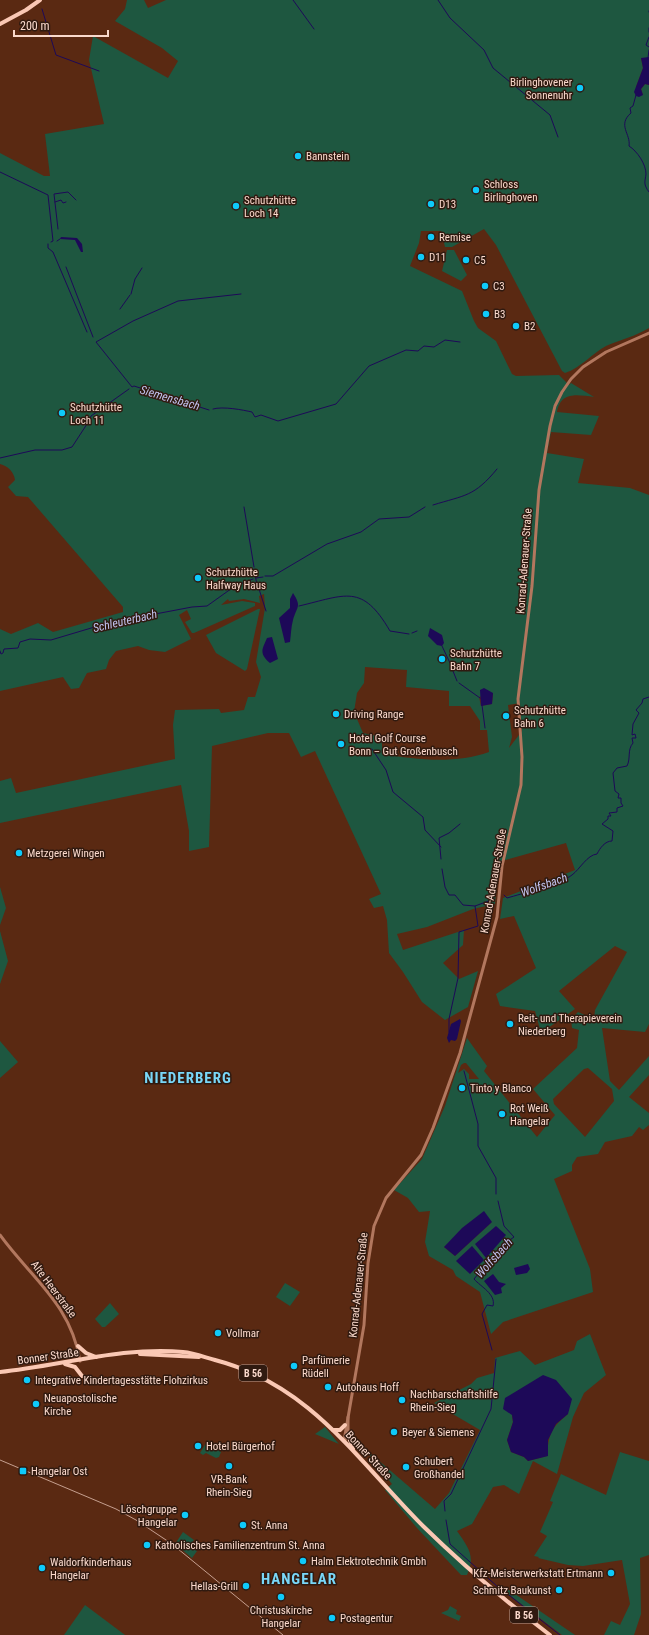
<svg xmlns="http://www.w3.org/2000/svg" width="649" height="1635" font-family="'Roboto Condensed',sans-serif">
	<style>
		.green { fill: #1e5740; fill-rule: evenodd }
		.water { fill: #1d0958 }
		.lines { fill: none; stroke-linecap: round; stroke-linejoin: round }
		.stream { stroke: #1d0958; stroke-width: 1 }
		.minor { stroke: #b2775e; stroke-width: 3 }
		.major { stroke: #fac8b4; stroke-width: 4 }
		.tram { stroke: #c59f8f; stroke-width: 1 }
		.poi-dot { fill: #0ecafa; stroke: #301a10; stroke-width: 1.5 }
		.labels { text-anchor: middle; stroke-width: 3; stroke-linejoin: round; paint-order: stroke }
		.shield { fill: #301a10; stroke: #bda094; stroke-width: 1 }
		.shield-label { font-size: 10px; font-weight: bold; fill: #fad9cc }
		.poi-label { font-size: 11px; fill: #fad9cc; stroke: #301a10; text-anchor: start }
		.street-label { font-size: 11px; fill: #fad9cc; stroke: #301a10 }
		.water-label { font-size: 12px; font-style: italic; fill: #c1c3ef; stroke: #301a10 }
		.district-label { font-size: 15px; font-weight: bold; letter-spacing: 1px; fill: #79d7f8; stroke: #301a10 }
	</style>
	<rect width="100%" height="100%" fill="#5a2912"/>
	<!-- green -->
	<g class="green">
		<path d="M 127,0 L 144,0 L 148,8 L 166,0 L 649,0 L 649,58 L 641,58 L 643,68 L 636,87 L 643,95 L 641,89 L 645,84 L 649,85 L 649,328 C 636,336 620,340 606,346 C 591,354 581,368 565,373 L 562,371 L 496,245 L 484,229 L 452,247 L 445,247 L 441,231 L 421,231 L 419,243 L 410,266 L 462,291 L 474,321 L 478,328 L 496,341 L 512,374 L 516,376 L 559,375 L 569,385 L 571,383 L 594,397 C 577,395 561,391 557,412 L 599,416 L 591,435 L 551,432 L 547,453 L 584,459 L 578,483 L 630,488 L 649,495 L 649,1024 L 645,1032 L 602,1028 L 610,1081 L 619,1090 L 649,1056 L 649,1075 L 629,1097 L 649,1113 L 649,1125 L 643,1130 L 639,1127 L 632,1136 L 605,1142 L 598,1154 L 577,1157 L 572,1165 L 572,1171 L 554,1179 L 590,1269 L 593,1292 L 503,1322 L 491,1334 L 480,1292 L 456,1276 L 453,1270 L 429,1256 L 425,1242 L 430,1211 L 419,1212 L 408,1198 L 394,1190 L 422,1159 L 445,1106 L 467,1038 L 487,1066 L 484,1071 L 537,1137 L 555,1115 L 533,1089 L 577,1048 L 579,1030 L 572,1028 L 571,1019 L 578,1012 L 594,1019 L 595,1010 L 627,952 L 615,946 L 559,991 L 575,1009 L 541,1033 L 535,1011 L 500,1006 L 496,994 L 536,968 L 514,916 L 500,919 L 503,898 L 575,870 L 566,843 L 498,862 L 495,904 L 473,909 L 427,927 L 397,934 L 403,950 L 464,930 L 463,945 L 443,963 L 459,979 L 478,971 L 468,1007 L 445,1020 L 422,1002 L 403,972 L 389,953 L 387,920 L 383,906 L 374,908 L 369,899 L 381,894 L 315,751 L 301,757 L 289,733 L 268,733 L 212,746 L 209,847 L 189,851 L 189,831 L 181,785 L 0,823 L 0,781 L 11,778 L 16,793 L 175,759 L 173,725 L 175,710 L 219,709 L 221,713 L 244,710 L 248,697 L 255,697 L 261,677 L 256,662 L 265,608 L 264,594 L 259,596 L 260,603 L 244,599 L 229,601 L 228,599 L 221,605 L 242,601 L 255,603 L 255,606 L 194,633 L 192,633 L 185,622 L 191,619 L 187,610 L 179,615 L 191,639 L 165,652 L 149,650 L 138,646 L 116,651 L 109,660 L 106,669 L 87,673 L 79,688 L 71,689 L 63,677 L 0,691 L 0,629 L 11,634 L 38,623 L 53,632 L 123,612 L 123,607 L 28,497 L 16,496 L 8,487 L 15,480 C 14,472 8,466 0,464 L 0,153 L 44,176 L 50,176 L 45,134 L 104,124 L 89,60 L 93,36 L 168,78 L 178,61 L 162,48 L 115,21 L 125,9 ZM 365,667 L 407,670 L 406,687 L 449,691 L 449,706 L 470,706 L 480,721 L 480,730 L 487,730 L 489,752 C 456,764 417,760 383,754 L 381,737 L 363,733 L 354,712 L 357,693 L 364,683 ZM 493,693 L 492,704 L 481,706 L 479,697 ZM 520,703 L 522,731 L 509,748 L 512,737 L 508,705 ZM 464,1063 L 466,1063 L 479,1079 L 469,1079 L 469,1074 L 464,1069 L 458,1073 L 461,1065 ZM 588,1068 L 612,1089 L 614,1101 L 585,1137 L 554,1104 L 553,1099 L 584,1069 ZM 492,1222 L 455,1256 L 444,1247 Z"/>
		<path d="M 447,250 L 454,250 L 467,275 L 461,281 L 442,271 Z"/>
		<path d="M 258,609 L 260,609 L 247,669 L 245,671 L 216,653 L 206,635 Z"/>
		<path d="M 0,887 L 6,908 L 0,925 Z"/>
		<path d="M 0,931 L 8,961 L 0,984 Z"/>
		<path d="M 0,1041 L 18,1062 L 0,1078 Z"/>
		<path d="M 285,1283 L 300,1292 L 290,1306 L 276,1297 Z"/>
		<path d="M 110,1303 L 119,1314 L 105,1327 L 102,1327 L 95,1319 Z"/>
		<path d="M 590,1334 L 606,1375 L 584,1393 L 573,1417 L 557,1474 L 533,1461 L 519,1494 L 504,1485 L 493,1487 L 472,1524 L 457,1531 C 468,1547 476,1556 467,1575 L 461,1575 L 417,1528 L 385,1490 L 392,1484 L 363,1447 L 435,1509 L 449,1493 L 480,1430 L 434,1403 L 471,1384 L 477,1378 L 494,1373 L 495,1358 L 520,1351 L 535,1365 L 574,1350 L 577,1341 ZM 568,1414 C 550,1429 549,1434 547,1456 L 528,1461 L 524,1457 L 511,1452 L 507,1440 L 513,1422 L 512,1415 Z"/>
		<path d="M 325,1427 L 338,1443 L 339,1444 L 315,1434 Z"/>
		<path d="M 208,1440 L 221,1452 L 219,1457 L 216,1458 L 206,1453 L 203,1455 L 200,1453 Z"/>
		<path d="M 620,1452 L 649,1461 L 649,1555 L 640,1558 L 641,1614 L 634,1635 L 604,1635 L 611,1621 L 620,1625 L 630,1604 L 622,1560 L 583,1566 L 568,1565 L 538,1558 L 539,1557 L 534,1556 L 547,1536 L 540,1532 L 553,1502 L 550,1501 L 561,1474 L 606,1495 Z"/>
		<path d="M 183,1532 L 194,1540 L 190,1545 L 197,1551 L 192,1558 L 175,1544 Z"/>
		<path d="M 506,1588 L 575,1635 L 562,1635 L 504,1591 Z"/>
		<path d="M 85,1605 L 125,1635 L 64,1635 Z"/>
		<path d="M 450,1606 L 457,1610 L 456,1614 L 461,1616 L 459,1621 L 441,1613 L 448,1610 Z"/>
	</g>
	<!-- water -->
	<g class="water">
		<path d="M 649,57 L 649,85 L 645,84 L 641,89 L 643,95 L 639,97 L 636,96 L 634,92 L 643,68 L 641,58 Z"/>
		<path d="M 61,237 L 77,238 L 82,244 L 83,252 L 81,252 L 75,240 L 60,239 Z"/>
		<path d="M 293,593 C 302,607 297,606 293,620 C 291,627 291,635 290,642 L 285,643 L 279,618 L 290,608 L 290,599 Z"/>
		<path d="M 430,628 L 442,635 L 444,643 L 442,646 L 437,645 L 428,636 Z"/>
		<path d="M 272,637 L 278,659 L 270,663 C 258,653 263,648 267,638 Z"/>
		<path d="M 484,688 L 493,693 L 492,704 L 481,706 L 480,690 Z"/>
		<path d="M 460,1019 L 461,1021 L 457,1039 L 455,1041 L 451,1040 L 449,1043 L 447,1038 L 451,1024 Z"/>
		<path d="M 484,1211 L 492,1222 L 455,1256 L 444,1247 L 462,1228 Z"/>
		<path d="M 496,1226 L 506,1235 L 486,1258 L 475,1244 Z"/>
		<path d="M 472,1246 L 484,1260 L 470,1274 L 456,1261 Z"/>
		<path d="M 528,1264 L 530,1269 L 527,1273 L 516,1275 L 514,1268 Z"/>
		<path d="M 493,1274 L 499,1282 L 506,1284 L 501,1288 L 502,1293 L 495,1295 L 484,1281 Z"/>
		<path d="M 543,1375 L 556,1380 L 572,1399 L 568,1414 L 556,1424 L 548,1440 L 548,1456 L 528,1461 L 524,1457 L 511,1452 L 507,1440 L 513,1422 L 512,1415 L 503,1409 L 505,1398 Z"/>
	</g>
	<g class="lines">
		<!-- stream -->
		<g class="stream">
			<path d="M 293,0 L 314,29"/>
			<path d="M 438,0 L 450,18 L 484,50 L 493,68 L 550,115 L 558,137"/>
			<path d="M 42,9 L 56,55 L 99,71"/>
			<path d="M 649,11 L 649,12"/>
			<path d="M 649,28 L 649,32"/>
			<path d="M 649,37 L 646,45 L 649,47"/>
			<path d="M 648,58 L 649,50"/>
			<path d="M 636,95 L 633,106 L 630,108 L 631,113 C 617,125 631,134 629,146 C 637,151 646,164 646,174 C 645,182 643,184 649,192"/>
			<path d="M 0,172 L 48,195 L 53,241 L 51,242"/>
			<path d="M 55,202 L 61,200 L 63,203 L 66,202"/>
			<path d="M 58,229 L 54,194 L 68,192 L 76,200"/>
			<path d="M 57,241 L 60,239"/>
			<path d="M 48,244 L 48,248 L 53,252 L 87,332"/>
			<path d="M 66,267 L 93,337"/>
			<path d="M 131,294 L 135,279 L 142,268"/>
			<path d="M 120,309 L 130,295"/>
			<path d="M 213,409 C 223,406 243,410 252,412 L 255,417 L 261,415 L 278,421 L 336,404 L 369,366 L 406,350 L 418,351 L 424,346 L 434,347 L 445,340 L 460,342"/>
			<path d="M 209,410 L 134,386 L 132,387 L 96,342 L 133,321 L 178,301 L 241,294"/>
			<path d="M 0,458 L 35,450 L 62,450 L 72,447 L 87,424 L 91,416 L 129,389"/>
			<path d="M 433,505 C 465,495 474,497 497,469"/>
			<path d="M 244,507 L 254,567"/>
			<path d="M 254,569 L 257,585"/>
			<path d="M 265,576 L 273,576 L 327,544 L 361,532 L 379,519 L 409,517 L 425,507"/>
			<path d="M 256,578 L 263,577"/>
			<path d="M 259,589 L 266,611"/>
			<path d="M 299,606 C 346,595 362,583 390,631 L 409,634"/>
			<path d="M 412,633 L 417,631"/>
			<path d="M 442,646 L 450,663"/>
			<path d="M 0,651 L 1,654 L 3,653 L 4,649 L 18,648 L 20,642 L 30,639 L 51,640 L 108,623 L 192,607 L 207,606 L 235,586 L 253,579"/>
			<path d="M 451,666 L 457,681"/>
			<path d="M 459,683 L 480,698"/>
			<path d="M 482,705 L 485,728"/>
			<path d="M 372,749 L 386,770 L 393,792 L 423,817 L 425,830 L 441,847"/>
			<path d="M 441,859 L 439,838 L 449,833 L 460,824"/>
			<path d="M 442,869 L 445,887 L 449,895 L 455,895 L 463,905 L 475,906"/>
			<path d="M 504,895 L 507,898 C 521,894 562,883 572,875 C 580,869 587,855 597,854 C 600,848 605,841 612,841 L 613,831 L 602,824 L 608,819 L 608,816 L 611,816 L 609,813 L 617,812 L 617,808 L 623,806 L 621,803 L 621,798 L 618,798 L 619,794 L 615,791 L 613,773 L 617,768 L 627,766 C 631,758 627,750 633,743 L 632,738 L 636,738 L 635,734 L 632,735 L 633,724 L 639,713 L 636,710 L 642,703 L 643,699 L 649,697"/>
			<path d="M 449,1032 L 449,1019 L 458,978 L 459,932 L 478,926 L 475,906 L 494,899"/>
			<path d="M 464,1071 L 478,1124 L 478,1146 L 496,1178 L 496,1194"/>
			<path d="M 492,1350 L 482,1314 L 487,1305 L 493,1306 C 496,1294 481,1287 474,1279 L 500,1247 L 514,1237 L 504,1226 L 498,1201"/>
			<path d="M 445,1511 L 444,1501 L 451,1494 L 491,1409 L 496,1359"/>
			<path d="M 446,1520 L 450,1544 L 499,1588"/>
			<path d="M 505,1592 L 560,1635"/>
		</g>
		<!-- minor -->
		<g class="minor">
			<path d="M 0,1235 C 31,1278 71,1304 80,1361"/>
			<path d="M 345,1440 L 348,1434 L 348,1417"/>
			<path d="M 344,1441 L 364,1325 L 368,1263 L 374,1226 L 386,1198 L 421,1155 L 433,1128 L 460,1053 L 497,917 L 502,866 L 521,785 L 522,757 L 518,699 L 532,586 L 539,490 L 550,426 L 555,406 L 562,392 L 571,379 L 583,367 L 606,352 L 649,333"/>
		</g>
		<!-- major -->
		<g class="major">
			<path d="M 0,24 L 26,10 L 40,0"/>
			<path d="M 78,1346 L 86,1353 L 96,1357"/>
			<path d="M 140,1354 L 199,1357"/>
			<path d="M 65,1364 L 75,1367 L 82,1376"/>
			<path d="M 0,1372 C 59,1366 125,1346 183,1352 C 194,1353 204,1357 215,1360 C 311,1385 357,1460 423,1526 C 463,1565 505,1601 550,1635"/>
			<path d="M 333,1430 L 340,1430 L 345,1425"/>
			<path d="M 348,1434 L 353,1449"/>
		</g>
		<!-- tram -->
		<path class="tram" d="M 0,1460 L 116,1509 L 136,1520 L 172,1544 L 283,1635"/>
	</g>
	<!-- markers -->
	<g class="poi-dot">
		<circle cx="580" cy="88" r="4"/>
		<circle cx="298" cy="156" r="4"/>
		<circle cx="476" cy="190" r="4"/>
		<circle cx="431" cy="204" r="4"/>
		<circle cx="236" cy="206" r="4"/>
		<circle cx="431" cy="237" r="4"/>
		<circle cx="421" cy="257" r="4"/>
		<circle cx="466" cy="260" r="4"/>
		<circle cx="485" cy="286" r="4"/>
		<circle cx="486" cy="314" r="4"/>
		<circle cx="516" cy="326" r="4"/>
		<circle cx="62" cy="413" r="4"/>
		<circle cx="198" cy="578" r="4"/>
		<circle cx="442" cy="659" r="4"/>
		<circle cx="336" cy="714" r="4"/>
		<circle cx="506" cy="716" r="4"/>
		<circle cx="341" cy="744" r="4"/>
		<circle cx="19" cy="853" r="4"/>
		<circle cx="510" cy="1024" r="4"/>
		<circle cx="462" cy="1088" r="4"/>
		<circle cx="502" cy="1114" r="4"/>
		<circle cx="218" cy="1333" r="4"/>
		<circle cx="294" cy="1366" r="4"/>
		<circle cx="27" cy="1380" r="4"/>
		<circle cx="328" cy="1387" r="4"/>
		<circle cx="402" cy="1400" r="4"/>
		<circle cx="36" cy="1404" r="4"/>
		<circle cx="394" cy="1432" r="4"/>
		<circle cx="198" cy="1446" r="4"/>
		<circle cx="229" cy="1466" r="4"/>
		<circle cx="406" cy="1467" r="4"/>
		<rect x="19" y="1467" width="8" height="8" rx="2"/>
		<circle cx="185" cy="1515" r="4"/>
		<circle cx="243" cy="1525" r="4"/>
		<circle cx="147" cy="1545" r="4"/>
		<circle cx="303" cy="1561" r="4"/>
		<circle cx="42" cy="1568" r="4"/>
		<circle cx="611" cy="1573" r="4"/>
		<circle cx="246" cy="1586" r="4"/>
		<circle cx="559" cy="1590" r="4"/>
		<circle cx="281" cy="1597" r="4"/>
		<circle cx="332" cy="1618" r="4"/>
	</g>
	<g class="labels">
		<!-- shield labels -->
		<g class="shield">
			<rect x="239" y="1365" width="28" height="16" rx="3"/>
			<rect x="510" y="1607" width="28" height="16" rx="3"/>
		</g>
		<g class="shield-label">
			<text x="253" y="1377">B 56</text>
			<text x="524" y="1619">B 56</text>
		</g>
		<!-- poi labels -->
		<g class="poi-label">
			<text x="572" y="86" text-anchor="end">Birlinghovener<tspan x="572" dy="13">Sonnenuhr</tspan></text>
			<text x="306" y="160">Bannstein</text>
			<text x="484" y="188">Schloss<tspan x="484" dy="13">Birlinghoven</tspan></text>
			<text x="244" y="204">Schutzhütte<tspan x="244" dy="13">Loch 14</tspan></text>
			<text x="439" y="208">D13</text>
			<text x="439" y="241">Remise</text>
			<text x="429" y="261">D11</text>
			<text x="474" y="264">C5</text>
			<text x="493" y="290">C3</text>
			<text x="494" y="318">B3</text>
			<text x="524" y="330">B2</text>
			<text x="70" y="411">Schutzhütte<tspan x="70" dy="13">Loch 11</tspan></text>
			<text x="206" y="576">Schutzhütte<tspan x="206" dy="13">Halfway Haus</tspan></text>
			<text x="450" y="657">Schutzhütte<tspan x="450" dy="13">Bahn 7</tspan></text>
			<text x="514" y="714">Schutzhütte<tspan x="514" dy="13">Bahn 6</tspan></text>
			<text x="344" y="718">Driving Range</text>
			<text x="349" y="742">Hotel Golf Course<tspan x="349" dy="13">Bonn – Gut Großenbusch</tspan></text>
			<text x="27" y="857">Metzgerei Wingen</text>
			<text x="518" y="1022">Reit- und Therapieverein<tspan x="518" dy="13">Niederberg</tspan></text>
			<text x="470" y="1092">Tinto y Blanco</text>
			<text x="510" y="1112">Rot Weiß<tspan x="510" dy="13">Hangelar</tspan></text>
			<text x="226" y="1337">Vollmar</text>
			<text x="302" y="1364">Parfümerie<tspan x="302" dy="13">Rüdell</tspan></text>
			<text x="35" y="1384">Integrative Kindertagesstätte Flohzirkus</text>
			<text x="336" y="1391">Autohaus Hoff</text>
			<text x="410" y="1398">Nachbarschaftshilfe<tspan x="410" dy="13">Rhein-Sieg</tspan></text>
			<text x="44" y="1402">Neuapostolische<tspan x="44" dy="13">Kirche</tspan></text>
			<text x="402" y="1436">Beyer &amp; Siemens</text>
			<text x="206" y="1450">Hotel Bürgerhof</text>
			<text x="414" y="1465">Schubert<tspan x="414" dy="13">Großhandel</tspan></text>
			<text x="31" y="1475">Hangelar Ost</text>
			<text x="229" y="1483" text-anchor="middle">VR-Bank<tspan x="229" dy="13">Rhein-Sieg</tspan></text>
			<text x="177" y="1513" text-anchor="end">Löschgruppe<tspan x="177" dy="13">Hangelar</tspan></text>
			<text x="251" y="1529">St. Anna</text>
			<text x="155" y="1549">Katholisches Familienzentrum St. Anna</text>
			<text x="311" y="1565">Halm Elektrotechnik Gmbh</text>
			<text x="50" y="1566">Waldorfkinderhaus<tspan x="50" dy="13">Hangelar</tspan></text>
			<text x="603" y="1577" text-anchor="end">Kfz-Meisterwerkstatt Ertmann</text>
			<text x="238" y="1590" text-anchor="end">Hellas-Grill</text>
			<text x="551" y="1594" text-anchor="end">Schmitz Baukunst</text>
			<text x="281" y="1614" text-anchor="middle">Christuskirche<tspan x="281" dy="13">Hangelar</tspan></text>
			<text x="340" y="1622">Postagentur</text>
		</g>
		<!-- street labels -->
		<g class="street-label">
			<text transform="translate(524 561) rotate(-86)" y="4">Konrad-Adenauer-Straße</text>
			<text transform="translate(493 881) rotate(-80)" y="4">Konrad-Adenauer-Straße</text>
			<text transform="translate(358 1285) rotate(-84)" y="4">Konrad-Adenauer-Straße</text>
			<text transform="translate(54 1289) rotate(53)" y="4">Alte Heerstraße</text>
			<text transform="translate(48 1356) rotate(-8)" y="4">Bonner Straße</text>
			<text transform="translate(369 1455) rotate(47)" y="4">Bonner Straße</text>
		</g>
		<!-- water labels -->
		<g class="water-label">
			<text transform="translate(170 398) rotate(16)" y="4">Siemensbach</text>
			<text transform="translate(125 621) rotate(-13)" y="4">Schleuterbach</text>
			<text transform="translate(544 885) rotate(-20)" y="4">Wolfsbach</text>
			<text transform="translate(494 1258) rotate(-48)" y="4">Wolfsbach</text>
		</g>
		<!-- district labels -->
		<g class="district-label">
			<text x="188" y="1083">NIEDERBERG</text>
			<text x="299" y="1584">HANGELAR</text>
		</g>
	</g>
	<!-- scale -->
	<path d="M14 30v6h94v-6" fill="none" stroke="#fad9cc" stroke-width="2"/>
	<text x="20" y="30" font-size="12" fill="#fad9cc" stroke="#301a10" stroke-width="3" paint-order="stroke">200 m</text>
</svg>
